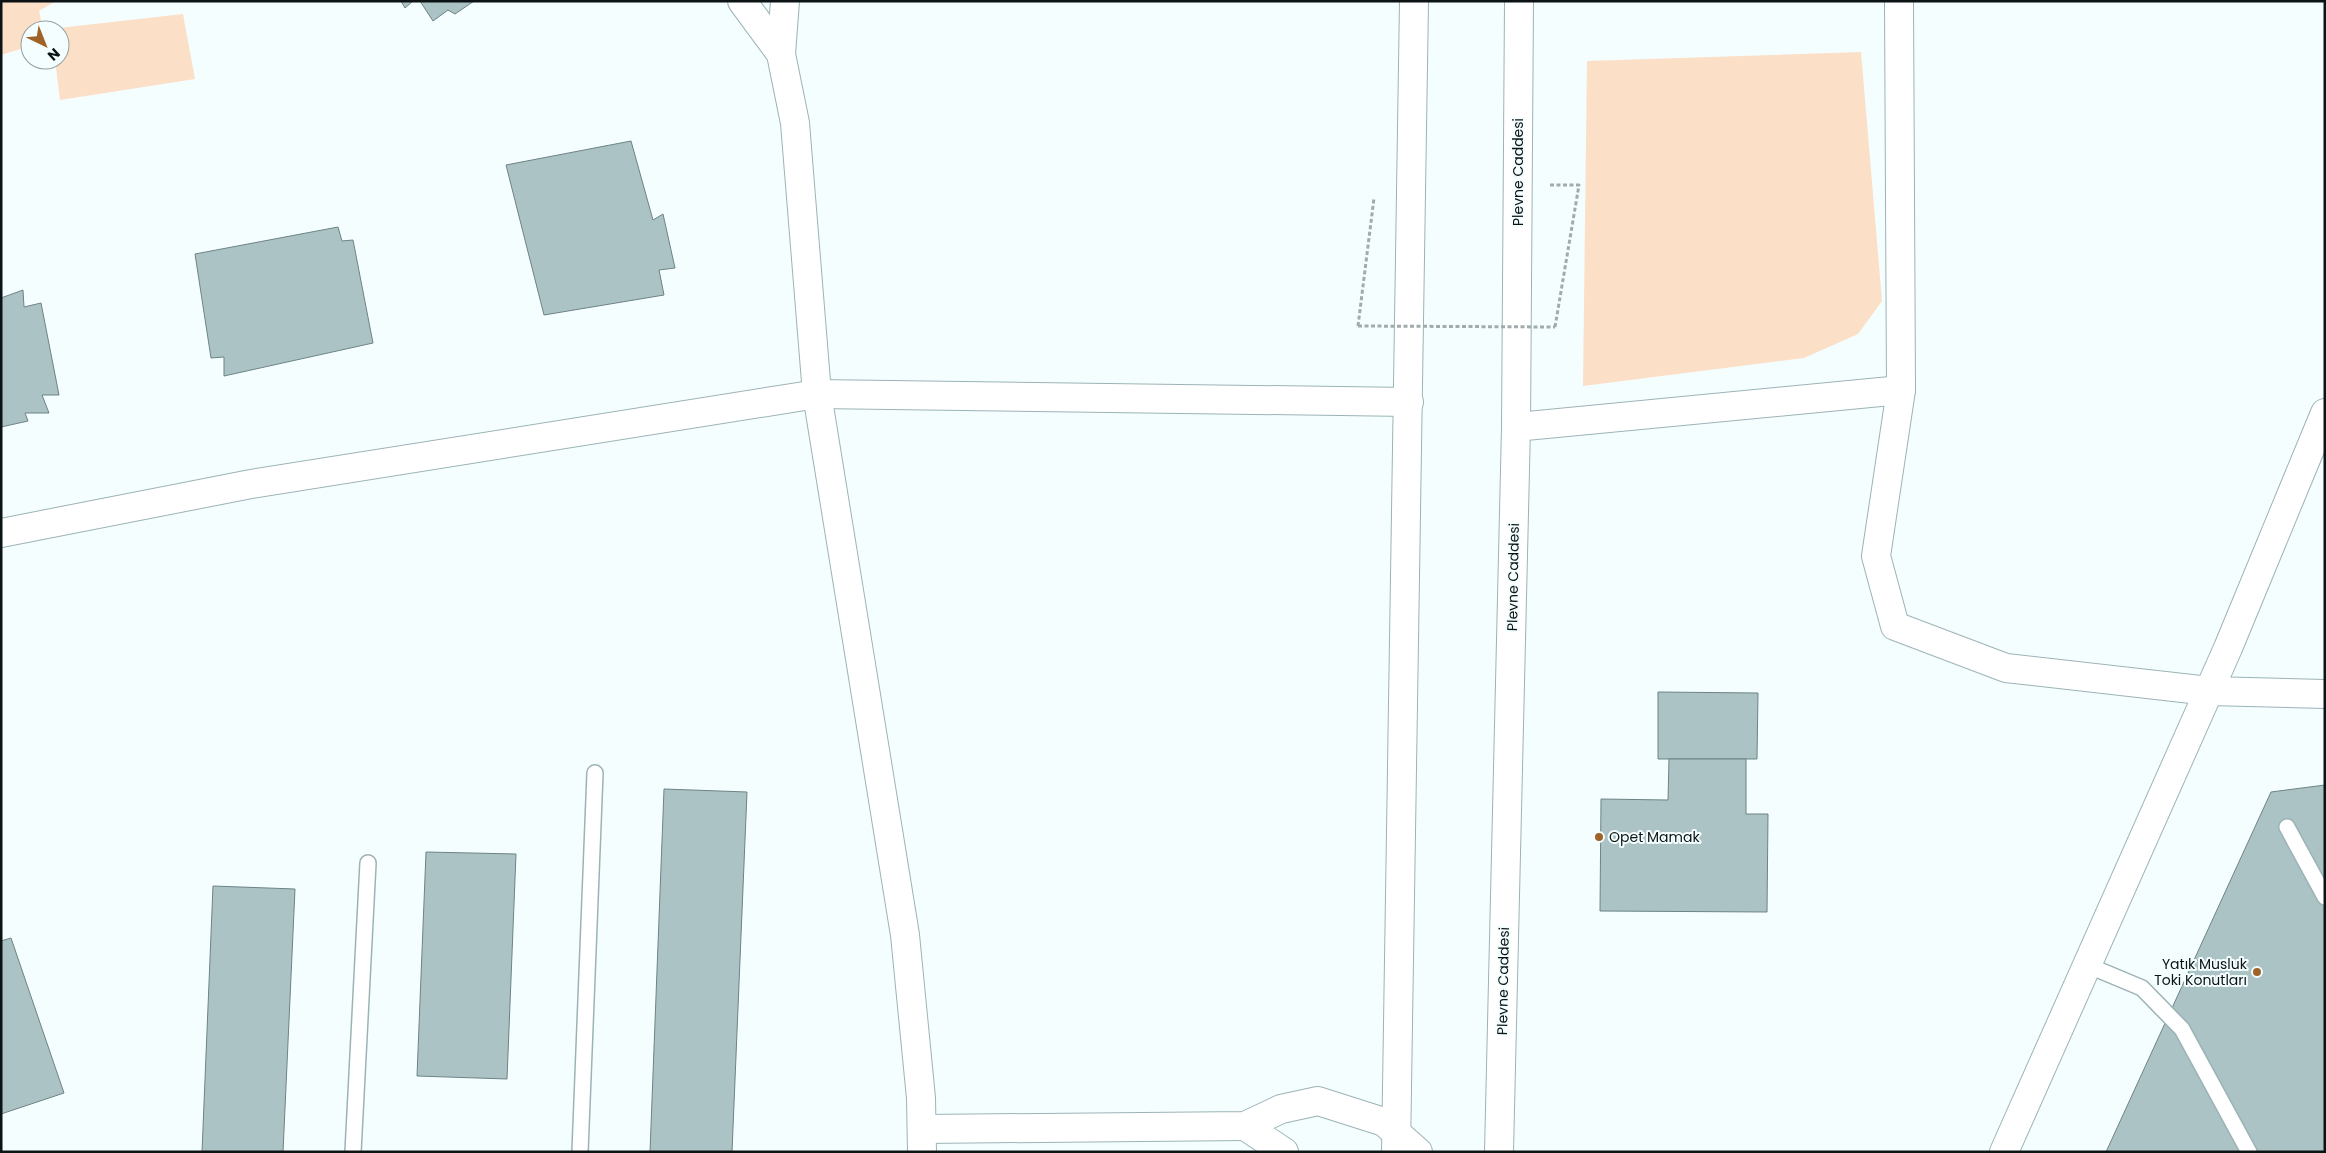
<svg xmlns="http://www.w3.org/2000/svg" width="2326" height="1153" font-family="Poppins,sans-serif">
	<style>
		.green { fill: #fcdfc7 }
		.building { fill: #acc3c6; stroke: #6d8386 }
		.lines { fill: none; stroke-linecap: round; stroke-linejoin: round }
		.lane-casing { stroke: #9cb3b6; stroke-width: 18 }
		.street-casing { stroke: #9cb3b6; stroke-width: 30 }
		.primary-casing { stroke: #9cb3b6; stroke-width: 30 }
		.path { stroke: #a2abac; stroke-width: 3; stroke-dasharray: 4 2.5; stroke-linecap: butt }
		.lane { stroke: #fff; stroke-width: 15 }
		.street { stroke: #fff; stroke-width: 28 }
		.primary { stroke: #fff; stroke-width: 28 }
		.path-bridge { stroke: #a2abac; stroke-width: 3; stroke-dasharray: 4 2.5; stroke-linecap: butt }
		.poi-dot { fill: #a06327; stroke: #f4feff; stroke-width: 2 }
		.labels { text-anchor: middle; stroke-width: 4; stroke-linejoin: round; paint-order: stroke }
		.street-label { font-size: 14px; fill: #0b1314; stroke: #f4feff }
		.poi-label { font-size: 14px; fill: #0b1314; stroke: #f4feff; text-anchor: start }
	</style>
	<rect width="100%" height="100%" fill="#f4feff"/>
	<!-- green -->
	<g class="green">
		<path d="M 1,1 L 56,1 L 39,11 L 43,30 L 30,30 L 30,46 L 1,55 Z"/>
		<path d="M 183,14 L 195,79 L 60,100 L 55,60 L 60,60 L 60,30 L 50,29 Z"/>
		<path d="M 1861,52 L 1882,301 L 1858,334 L 1804,358 L 1583,386 L 1587,61 Z"/>
	</g>
	<!-- building -->
	<g class="building">
		<path d="M 401,1 L 413,1 L 405,8 Z"/>
		<path d="M 420,1 L 474,1 L 455,14 L 448,10 L 433,21 Z"/>
		<path d="M 631,141 L 653,220 L 663,214 L 675,268 L 659,270 L 664,295 L 544,315 L 506,165 Z"/>
		<path d="M 338,227 L 342,241 L 353,240 L 373,343 L 224,376 L 224,357 L 211,358 L 195,254 Z"/>
		<path d="M 23,290 L 24,307 L 41,303 L 59,395 L 42,395 L 49,413 L 25,413 L 28,421 L 1,427 L 1,298 Z"/>
		<path d="M 1658,692 L 1758,693 L 1757,759 L 1658,759 Z"/>
		<path d="M 1669,759 L 1746,759 L 1746,814 L 1768,814 L 1767,912 L 1600,911 L 1601,799 L 1668,800 Z"/>
		<path d="M 2325,785 L 2325,1152 L 2106,1152 L 2271,792 Z"/>
		<path d="M 664,789 L 747,792 L 732,1152 L 650,1152 Z"/>
		<path d="M 426,852 L 516,854 L 507,1079 L 417,1076 Z"/>
		<path d="M 213,886 L 295,889 L 283,1152 L 202,1152 Z"/>
		<path d="M 11,938 L 64,1093 L 1,1114 L 1,941 Z"/>
	</g>
	<g class="lines">
		<!-- lane casing -->
		<g class="lane-casing">
			<g id="lane">
				<path d="M 2287,827 L 2325,897"/>
				<path d="M 2087,965 L 2142,988 L 2182,1029 L 2249,1152"/>
				<path d="M 353,1152 L 368,863"/>
				<path d="M 580,1152 L 595,773"/>
			</g>
		</g>
		<!-- street casing -->
		<g class="street-casing">
			<g id="street">
				<path d="M 742,1 L 781,54"/>
				<path d="M 785,1 L 781,54 L 795,123 L 817,394 L 905,935 L 921,1098 L 922,1152"/>
				<path d="M 1899,1 L 1901,390 L 1876,556 L 1895,626 L 2006,668 L 2209,691 L 2325,694"/>
				<path d="M 1516,427 L 1901,390"/>
				<path d="M 1,533 L 251,484 L 817,394 L 1409,402"/>
				<path d="M 1245,1126 L 1284,1152"/>
				<path d="M 922,1129 L 1245,1126 L 1281,1109 L 1318,1101 L 1384,1122 L 1418,1152"/>
				<path d="M 2004,1152 L 2228,648 L 2325,413"/>
			</g>
		</g>
		<!-- primary casing -->
		<g class="primary-casing">
			<g id="primary">
				<path d="M 1396,1152 L 1414,1"/>
				<path d="M 1499,1152 L 1516,427 L 1519,1"/>
			</g>
		</g>
		<!-- path -->
		<g class="path">
			<path d="M 1550,185 L 1579,185 L 1555,327"/>
			<path d="M 1358,326 L 1374,198"/>
		</g>
		<!-- lane -->
		<use href="#lane" class="lane"/>
		<!-- street -->
		<use href="#street" class="street"/>
		<!-- primary -->
		<use href="#primary" class="primary"/>
		<!-- path-bridge -->
		<path class="path-bridge" d="M 1358,326 L 1555,327"/>
	</g>
	<!-- markers -->
	<g class="poi-dot">
		<circle cx="1599" cy="837" r="5"/>
		<circle cx="2257" cy="972" r="5"/>
	</g>
	<g class="labels">
		<!-- street labels -->
		<g class="street-label">
			<text transform="translate(1518 172) rotate(-90)" y="5">Plevne Caddesi</text>
			<text transform="translate(1513 577) rotate(-89)" y="5">Plevne Caddesi</text>
			<text transform="translate(1503 981) rotate(-89)" y="5">Plevne Caddesi</text>
		</g>
		<!-- poi labels -->
		<g class="poi-label">
			<text x="1609" y="842">Opet Mamak</text>
			<text x="2247" y="969" text-anchor="end">Yatık Musluk<tspan x="2247" dy="16">Toki Konutları</tspan></text>
		</g>
	</g>
	<!-- border -->
	<rect width="2326" height="1153" fill="none" stroke="#0b1314" stroke-width="5"/>
	<!-- north arrow -->
	<g transform="translate(45 45) rotate(137)"><circle r="24" fill="#f4feff" stroke="#97a0a1"/>
	<path d="M0-4L9 19L0 12L-9 19Z" fill="#a06327"/>
	<text y="-8" font-size="14" font-weight="bold" text-anchor="middle" fill="#0b1314">N</text>
	</g>
</svg>
